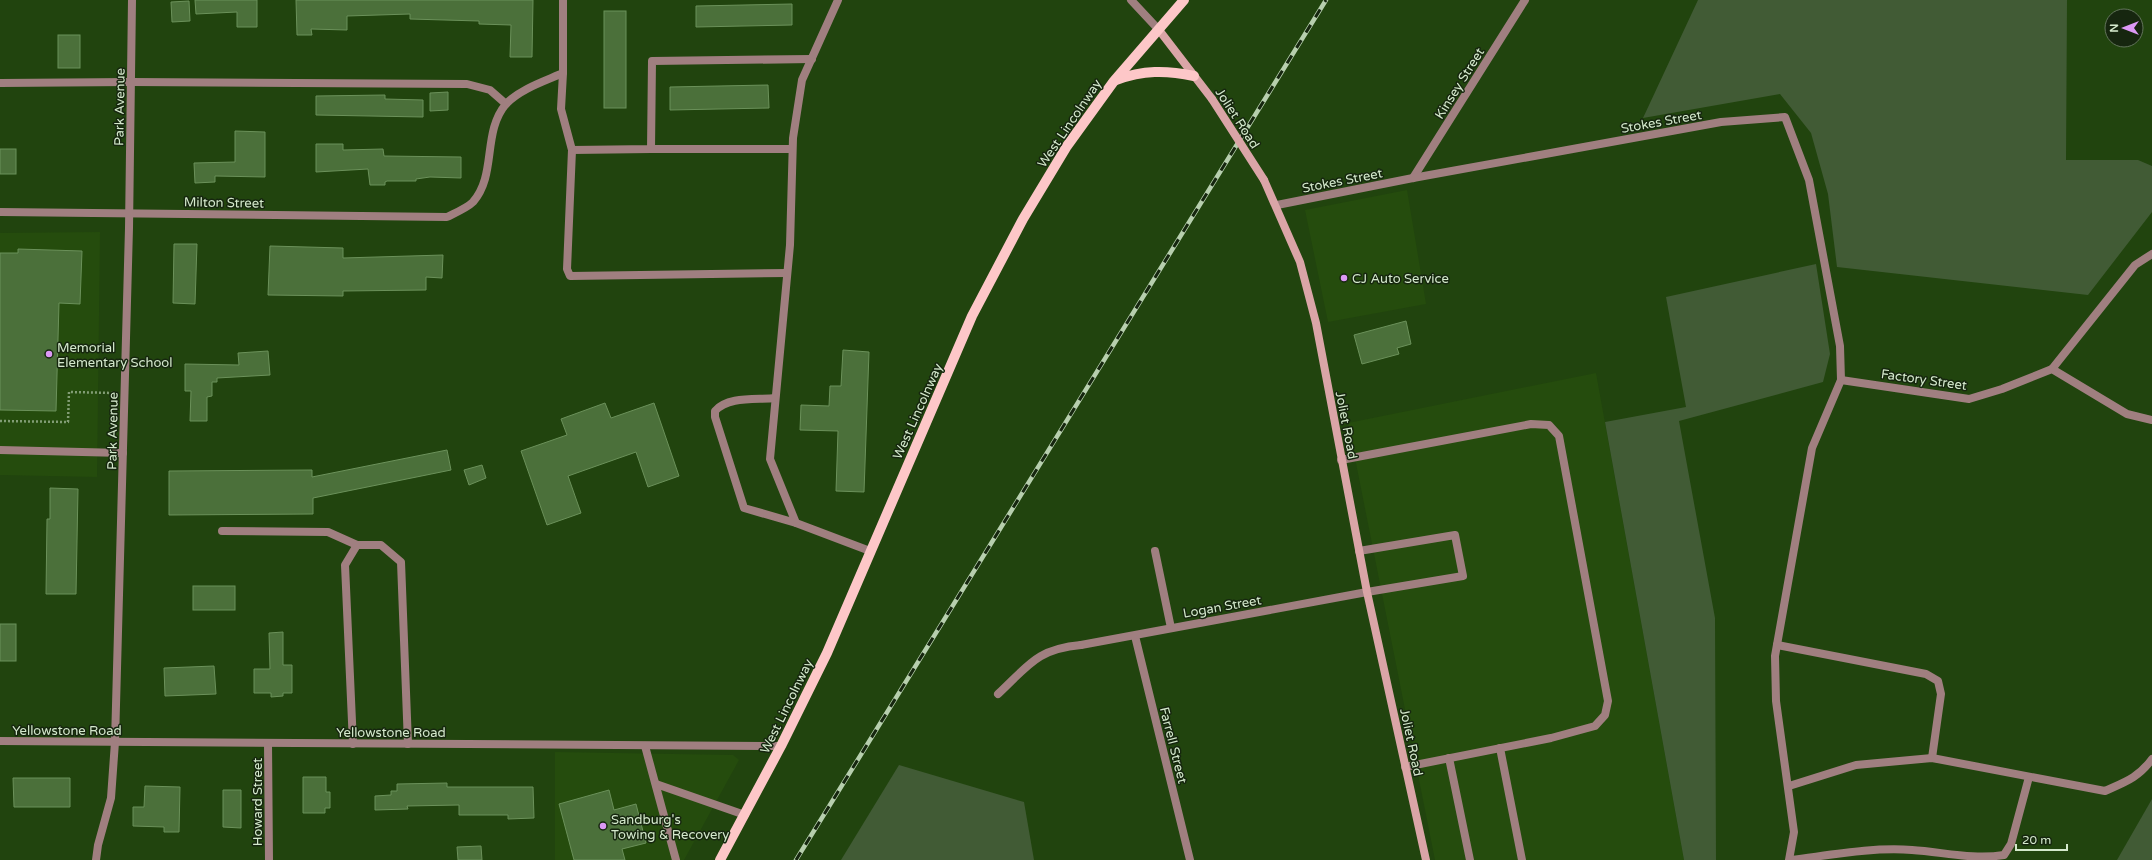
<svg xmlns="http://www.w3.org/2000/svg" width="2152" height="860" font-family="'Varela Round',sans-serif">
	<style>
		.built { fill: #254c0d }
		.green { fill: #415b35 }
		.building { fill: #4b703a; stroke: #6b915a }
		.lines { fill: none; stroke-linecap: round; stroke-linejoin: round }
		.path { stroke: #829d75; stroke-width: 2.5; stroke-dasharray: 2 2; stroke-linecap: butt }
		.service { stroke: #a07f80; stroke-width: 8 }
		.minor { stroke: #a07f80; stroke-width: 8 }
		.tertiary { stroke: #a07f80; stroke-width: 8 }
		.secondary { stroke: #daa5a7; stroke-width: 8 }
		.primary { stroke: #fdc7c8; stroke-width: 10 }
		.rail-casing { stroke: #b7cfae; stroke-width: 4.5 }
		.rail { stroke: #16260f; stroke-width: 3; stroke-dasharray: 9; stroke-linecap: butt }
		.secondary-bridge { stroke: #daa5a7; stroke-width: 8 }
		.poi-dot { fill: #dc99f5; stroke: #16260f; stroke-width: 1.5 }
		.labels { text-anchor: middle; stroke-width: 3; stroke-linejoin: round; paint-order: stroke }
		.street-label { font-size: 13px; fill: #d4e9cc; stroke: #16260f }
		.poi-label { font-size: 13px; fill: #d4e9cc; stroke: #16260f; text-anchor: start }
	</style>
	<rect width="100%" height="100%" fill="#21440e"/>
	<!-- built -->
	<g class="built">
		<path d="M 1407,190 L 1426,304 L 1328,322 L 1305,210 Z"/>
		<path d="M 100,232 L 97,477 L 0,475 L 0,233 Z"/>
		<path d="M 1596,373 L 1684,860 L 1435,860 L 1348,423 Z"/>
		<path d="M 555,752 L 733,755 L 739,760 L 684,860 L 555,860 Z"/>
	</g>
	<!-- green -->
	<g class="green">
		<path d="M 1698,0 L 2067,0 L 2066,160 L 2138,160 L 2152,166 L 2152,212 L 2088,295 L 1837,267 L 1828,194 L 1811,133 L 1780,94 L 1643,118 Z"/>
		<path d="M 1816,264 L 1830,354 L 1823,382 L 1679,421 L 1715,618 L 1716,860 L 1684,860 L 1605,422 L 1686,407 L 1666,297 Z"/>
		<path d="M 899,765 L 1024,802 L 1034,860 L 841,860 Z"/>
		<path d="M 2152,799 L 2152,860 L 2117,860 Z"/>
	</g>
	<!-- building -->
	<g class="building">
		<path d="M 195,0 L 257,0 L 257,27 L 237,27 L 237,12 L 196,14 Z"/>
		<path d="M 296,0 L 533,0 L 532,57 L 510,57 L 511,25 L 479,24 L 479,21 L 410,19 L 410,14 L 347,16 L 347,30 L 311,29 L 312,35 L 297,35 Z"/>
		<path d="M 189,1 L 190,21 L 172,22 L 171,2 Z"/>
		<path d="M 792,4 L 792,25 L 696,27 L 696,6 Z"/>
		<rect x="604" y="11" width="22" height="97"/>
		<rect x="58" y="35" width="22" height="33"/>
		<path d="M 768,85 L 769,108 L 670,110 L 670,87 Z"/>
		<path d="M 448,92 L 448,110 L 430,111 L 430,93 Z"/>
		<path d="M 385,95 L 385,99 L 423,100 L 423,117 L 316,115 L 316,96 Z"/>
		<path d="M 235,131 L 265,132 L 265,177 L 215,176 L 215,182 L 195,183 L 194,163 L 235,162 Z"/>
		<path d="M 316,144 L 343,144 L 343,150 L 383,149 L 384,156 L 461,157 L 461,178 L 430,177 L 416,179 L 416,181 L 387,181 L 385,182 L 385,185 L 370,185 L 368,169 L 316,172 Z"/>
		<rect x="0" y="149" width="16" height="25"/>
		<path d="M 174,244 L 197,244 L 195,304 L 173,303 Z"/>
		<path d="M 270,246 L 343,248 L 343,258 L 443,255 L 442,278 L 426,277 L 426,290 L 343,291 L 343,296 L 268,295 Z"/>
		<path d="M 18,249 L 82,251 L 80,304 L 59,303 L 56,411 L 0,410 L 0,253 L 18,253 Z"/>
		<path d="M 1406,321 L 1411,344 L 1397,348 L 1399,354 L 1362,364 L 1354,335 Z"/>
		<path d="M 843,350 L 869,352 L 864,492 L 836,491 L 838,431 L 800,430 L 801,405 L 829,406 L 830,386 L 841,386 Z"/>
		<path d="M 268,351 L 270,375 L 217,378 L 217,382 L 212,382 L 212,396 L 207,397 L 207,421 L 190,421 L 191,391 L 185,391 L 185,364 L 239,365 L 238,353 Z"/>
		<path d="M 605,403 L 611,418 L 654,403 L 679,476 L 648,487 L 636,452 L 568,476 L 581,513 L 547,525 L 521,451 L 567,435 L 561,419 Z"/>
		<path d="M 447,450 L 451,470 L 313,498 L 313,514 L 169,515 L 169,471 L 312,470 L 312,477 Z"/>
		<path d="M 482,465 L 486,478 L 469,485 L 464,470 Z"/>
		<path d="M 50,488 L 78,489 L 76,594 L 46,594 L 47,519 L 50,519 Z"/>
		<rect x="193" y="586" width="42" height="24"/>
		<rect x="0" y="624" width="16" height="37"/>
		<path d="M 283,632 L 283,665 L 292,665 L 292,693 L 283,693 L 283,696 L 271,697 L 271,693 L 254,693 L 254,669 L 270,669 L 269,633 Z"/>
		<path d="M 214,666 L 216,694 L 165,696 L 164,668 Z"/>
		<path d="M 303,777 L 326,777 L 326,792 L 330,792 L 330,808 L 325,808 L 325,813 L 303,813 Z"/>
		<path d="M 13,778 L 70,778 L 70,807 L 14,807 Z"/>
		<path d="M 447,783 L 447,787 L 533,787 L 534,818 L 508,819 L 508,815 L 459,815 L 459,805 L 407,806 L 408,809 L 375,810 L 375,796 L 391,795 L 391,791 L 397,791 L 397,784 Z"/>
		<path d="M 145,786 L 180,787 L 179,832 L 164,832 L 164,827 L 133,826 L 133,807 L 144,807 Z"/>
		<path d="M 223,790 L 241,790 L 241,828 L 223,827 Z"/>
		<path d="M 609,790 L 614,810 L 636,804 L 646,843 L 622,849 L 625,860 L 574,860 L 559,804 Z"/>
		<path d="M 481,846 L 482,860 L 458,860 L 457,847 Z"/>
	</g>
	<g class="lines">
		<!-- path -->
		<path class="path" d="M 0,421 L 68,422 L 69,392 L 114,393"/>
		<!-- service -->
		<g class="service">
			<path d="M 838,0 L 802,80 L 793,138 L 790,245 L 770,459 L 796,523 L 870,551"/>
			<path d="M 563,73 L 561,109 L 572,150 L 651,149 L 652,61 L 812,59"/>
			<path d="M 0,83 L 131,82 L 467,84 L 490,90 L 506,104"/>
			<path d="M 651,149 L 792,149"/>
			<path d="M 572,150 L 567,269 L 570,276 L 787,273"/>
			<path d="M 2052,369 L 2135,265 L 2152,254"/>
			<path d="M 775,398 C 756,400 728,396 715,411 L 715,417 L 744,508 L 796,523"/>
			<path d="M 0,450 L 123,453"/>
			<path d="M 1341,460 L 1531,424 L 1549,425 L 1559,436 L 1608,701 L 1605,715 L 1595,726 L 1551,738 L 1405,767"/>
			<path d="M 222,531 L 328,532 L 357,545"/>
			<path d="M 1155,551 L 1171,628"/>
			<path d="M 1359,551 L 1455,535 L 1463,576 L 1367,592"/>
			<path d="M 1777,645 L 1926,674 L 1938,681 L 1941,694 L 1932,758"/>
			<path d="M 998,694 C 1029,665 1037,649 1081,645"/>
			<path d="M 353,744 L 345,565 L 357,545 L 381,545 L 401,562 L 408,744"/>
			<path d="M 645,746 L 676,860"/>
			<path d="M 1500,748 L 1522,860"/>
			<path d="M 1449,758 L 1470,860"/>
			<path d="M 656,784 L 745,815"/>
			<path d="M 1789,786 L 1856,765 L 1932,758 L 2105,791 C 2125,782 2138,778 2152,759"/>
			<path d="M 1791,860 C 1831,855 1872,847 1912,850 C 1943,852 1973,860 2004,855 L 2011,844 L 2029,777"/>
		</g>
		<!-- minor -->
		<g class="minor">
			<path d="M 1131,0 L 1159,30"/>
			<path d="M 1413,178 L 1525,0"/>
			<path d="M 1277,205 L 1413,178 L 1721,122 L 1785,117 L 1809,180 L 1840,346 L 1841,380 L 1812,448 L 1775,656 L 1776,701 L 1794,832 L 1789,860"/>
			<path d="M 0,212 L 447,217 C 455,213 467,208 473,202 C 497,175 482,132 506,104 C 520,89 545,81 563,73 L 563,0"/>
			<path d="M 1841,380 L 1969,399 L 2002,389 L 2052,369 L 2127,414 L 2152,420"/>
			<path d="M 1135,636 L 1190,860"/>
			<path d="M 1081,645 L 1367,592"/>
			<path d="M 268,743 L 269,860"/>
			<path d="M 96,860 L 98,845 L 111,798 L 115,742 L 129,228 L 132,0"/>
		</g>
		<!-- tertiary -->
		<path class="tertiary" d="M 0,741 L 781,746"/>
		<!-- secondary -->
		<g class="secondary">
			<path d="M 1159,30 L 1212,99"/>
			<path d="M 1264,180 L 1300,262 L 1316,323 L 1367,592 L 1426,860"/>
		</g>
		<!-- primary -->
		<g class="primary">
			<path d="M 1116,80 C 1143,70 1166,70 1194,76"/>
			<path d="M 720,860 L 781,746 L 827,653 L 972,316 L 1023,219 L 1067,146 L 1114,81 L 1184,0"/>
		</g>
		<!-- rail casing -->
		<g class="rail-casing">
			<path id="rail" d="M 796,860 L 1326,0"/>
		</g>
		<!-- rail -->
		<use href="#rail" class="rail"/>
		<!-- secondary-bridge -->
		<path class="secondary-bridge" d="M 1212,99 L 1264,180"/>
	</g>
	<!-- markers -->
	<g class="poi-dot">
		<circle cx="1344" cy="278" r="4"/>
		<circle cx="49" cy="354" r="4"/>
		<circle cx="603" cy="826" r="4"/>
	</g>
	<g class="labels">
		<!-- street labels -->
		<g class="street-label">
			<text transform="translate(1459 83) rotate(-58)" y="5">Kinsey Street</text>
			<text transform="translate(119 107) rotate(-89)" y="5">Park Avenue</text>
			<text transform="translate(1238 118) rotate(57)" y="5">Joliet Road</text>
			<text transform="translate(1661 121) rotate(-10)" y="5">Stokes Street</text>
			<text transform="translate(1069 123) rotate(-56)" y="5">West Lincolnway</text>
			<text transform="translate(1342 180) rotate(-11)" y="5">Stokes Street</text>
			<text transform="translate(224 202) rotate(1)" y="5">Milton Street</text>
			<text transform="translate(1924 379) rotate(8)" y="5">Factory Street</text>
			<text transform="translate(917 411) rotate(-66)" y="5">West Lincolnway</text>
			<text transform="translate(1347 425) rotate(79)" y="5">Joliet Road</text>
			<text transform="translate(112 431) rotate(-89)" y="5">Park Avenue</text>
			<text transform="translate(1222 606) rotate(-10)" y="5">Logan Street</text>
			<text transform="translate(786 706) rotate(-64)" y="5">West Lincolnway</text>
			<text x="67" y="735">Yellowstone Road</text>
			<text x="391" y="737">Yellowstone Road</text>
			<text transform="translate(1412 742) rotate(78)" y="5">Joliet Road</text>
			<text transform="translate(1174 745) rotate(76)" y="5">Farrell Street</text>
			<text transform="translate(257 802) rotate(-90)" y="5">Howard Street</text>
		</g>
		<!-- poi labels -->
		<g class="poi-label">
			<text x="1352" y="283">CJ Auto Service</text>
			<text x="57" y="352">Memorial<tspan x="57" dy="15">Elementary School</tspan></text>
			<text x="611" y="824">Sandburg's<tspan x="611" dy="15">Towing &amp; Recovery</tspan></text>
		</g>
	</g>
	<!-- north arrow -->
	<g transform="translate(2124 28) rotate(270)"><circle r="19" fill="#16260f" stroke="#62745b"/>
	<path d="M0-3L7 15L0 10L-7 15Z" fill="#dc99f5"/>
	<text y="-6" font-size="11" font-weight="bold" text-anchor="middle" fill="#d4e9cc">N</text>
	</g>
	<!-- scale -->
	<path d="M2016 844v6h51v-6" fill="none" stroke="#d4e9cc" stroke-width="2"/>
	<text x="2022" y="844" font-size="12" fill="#d4e9cc" stroke="#16260f" stroke-width="3" paint-order="stroke">20 m</text>
</svg>
